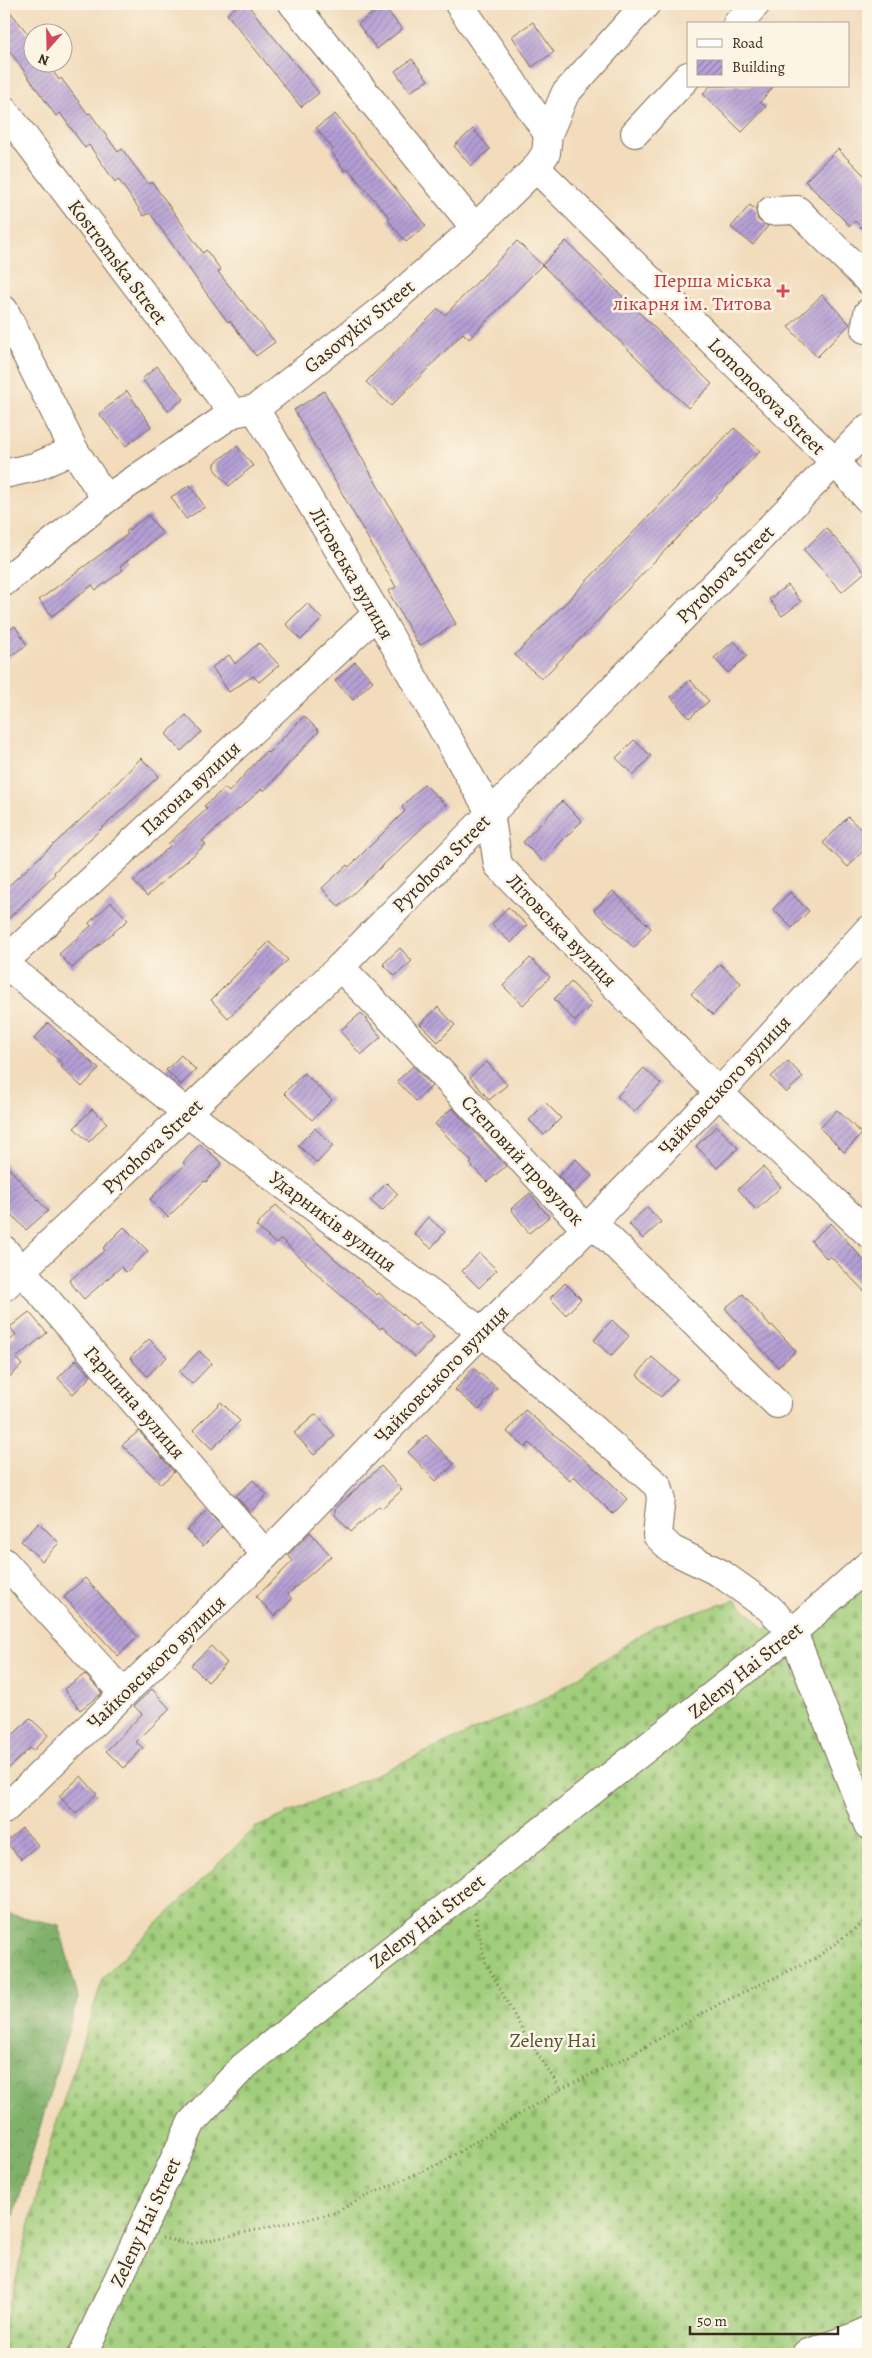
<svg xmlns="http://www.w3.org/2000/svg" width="872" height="2358" font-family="Alegreya,serif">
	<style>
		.forest { fill: url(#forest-crowns); stroke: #5e6e44 }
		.cemetery { fill: url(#cemetery-stones); stroke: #6e7c4c }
		.building { fill: url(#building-hatch) }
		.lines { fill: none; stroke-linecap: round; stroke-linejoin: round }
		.minor-casing { stroke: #7b6855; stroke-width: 30 }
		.path { stroke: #7b6855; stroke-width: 3; stroke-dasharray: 1 4; stroke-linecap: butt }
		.minor { stroke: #fff; stroke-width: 28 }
		.health-dot { fill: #e0444e; stroke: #fcf5e5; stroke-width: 2 }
		.labels { text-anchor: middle; stroke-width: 5; stroke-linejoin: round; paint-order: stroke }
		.street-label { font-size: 20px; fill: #3b2a1e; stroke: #fcf5e5 }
		.health-label { font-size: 20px; fill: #be3a42; stroke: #fcf5e5; text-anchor: end }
		.park-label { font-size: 20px; fill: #545335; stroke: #fcf5e5 }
	</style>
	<defs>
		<pattern id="forest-crowns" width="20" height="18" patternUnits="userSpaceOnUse" patternTransform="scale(1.25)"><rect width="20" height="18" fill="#80b16b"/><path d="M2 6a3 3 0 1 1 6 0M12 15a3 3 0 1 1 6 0" fill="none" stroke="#6a9057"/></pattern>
		<pattern id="cemetery-stones" width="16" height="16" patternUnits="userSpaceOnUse" patternTransform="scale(1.25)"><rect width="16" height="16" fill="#a1ce7b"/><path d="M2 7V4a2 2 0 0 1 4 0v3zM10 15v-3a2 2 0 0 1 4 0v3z" fill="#8cb16a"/></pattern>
		<pattern id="building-hatch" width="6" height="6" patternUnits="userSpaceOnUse" patternTransform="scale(1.25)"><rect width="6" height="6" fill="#b49fd5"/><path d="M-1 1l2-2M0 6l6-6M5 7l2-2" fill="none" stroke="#9482ac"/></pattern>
	</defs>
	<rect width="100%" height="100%" fill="#fcf5e5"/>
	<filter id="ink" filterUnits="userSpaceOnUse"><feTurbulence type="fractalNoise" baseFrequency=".02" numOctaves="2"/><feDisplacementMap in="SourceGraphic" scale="10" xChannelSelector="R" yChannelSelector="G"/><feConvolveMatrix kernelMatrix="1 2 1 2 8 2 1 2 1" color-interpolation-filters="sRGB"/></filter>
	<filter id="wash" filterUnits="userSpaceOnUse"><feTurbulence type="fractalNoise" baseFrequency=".0096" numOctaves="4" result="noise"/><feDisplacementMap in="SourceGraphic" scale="20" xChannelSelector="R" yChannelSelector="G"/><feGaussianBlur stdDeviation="1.12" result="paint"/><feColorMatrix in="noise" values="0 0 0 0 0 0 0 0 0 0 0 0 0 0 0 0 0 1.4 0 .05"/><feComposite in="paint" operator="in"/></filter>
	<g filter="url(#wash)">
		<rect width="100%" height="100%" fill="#f2dcbc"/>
		<!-- forest -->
		<path class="forest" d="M 4,1913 L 59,1925 L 78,1997 L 4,2250 Z"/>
		<!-- cemetery -->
		<path class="cemetery" d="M 868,1576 L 868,2354 L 4,2354 L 4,2327 L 52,2136 L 104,1976 L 255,1828 L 545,1699 L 654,1626 L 735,1600 L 766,1630 L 783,1611 L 807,1633 Z"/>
		<g id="blocks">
			<!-- building -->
			<g class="building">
				<path d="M 4,4 L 32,39 L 32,62 L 47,62 L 59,80 L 61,78 L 88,114 L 90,113 L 118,152 L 122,149 L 148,184 L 152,182 L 203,253 L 206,250 L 221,270 L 218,272 L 275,342 L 256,356 L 230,321 L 228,322 L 207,294 L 150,213 L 144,216 L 118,179 L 115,182 L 89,145 L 85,148 L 60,113 L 56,116 L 4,43 Z"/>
				<path d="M 239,4 L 247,4 L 319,93 L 301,107 L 227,14 Z"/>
				<path d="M 383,5 L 402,29 L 377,49 L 358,24 Z"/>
				<path d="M 533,22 L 554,52 L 532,67 L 512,36 Z"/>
				<path d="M 412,59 L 428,80 L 410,92 L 395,71 Z"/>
				<path d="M 710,86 L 774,86 L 760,102 L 766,107 L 742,132 L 703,94 Z"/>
				<path d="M 335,114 L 426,226 L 406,242 L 388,220 L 390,218 L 348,169 L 345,171 L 331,151 L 333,149 L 316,128 Z"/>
				<path d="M 473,129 L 490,149 L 471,166 L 454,146 Z"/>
				<path d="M 838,149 L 868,179 L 868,234 L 855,221 L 850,226 L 805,181 Z"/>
				<path d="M 750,205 L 756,210 L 758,220 L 768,226 L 753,245 L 731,227 Z"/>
				<path d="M 517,241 L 542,265 L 469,339 L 463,333 L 391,406 L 366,382 L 438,309 L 445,315 Z"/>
				<path d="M 566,241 L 712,384 L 688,408 L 542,265 Z"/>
				<path d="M 822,295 L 850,324 L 817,357 L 788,327 Z"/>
				<path d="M 157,366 L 184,399 L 168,411 L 142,379 Z"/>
				<path d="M 127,391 L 151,426 L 126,446 L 99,414 Z"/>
				<path d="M 324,391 L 456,624 L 419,646 L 388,591 L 396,587 L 294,410 Z"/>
				<path d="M 734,428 L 760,451 L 542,679 L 515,655 Z"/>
				<path d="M 237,446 L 253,466 L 229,486 L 215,470 L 215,463 Z"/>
				<path d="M 190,485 L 205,507 L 186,519 L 171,497 Z"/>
				<path d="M 148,515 L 163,534 L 120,566 L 123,570 L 96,590 L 92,585 L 52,616 L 39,600 L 128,534 L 126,532 Z"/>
				<path d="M 826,528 L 865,572 L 842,592 L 804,550 Z"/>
				<path d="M 788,585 L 801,602 L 782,616 L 769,599 Z"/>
				<path d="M 307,603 L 322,619 L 301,640 L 286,624 Z"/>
				<path d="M 15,626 L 27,645 L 4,660 L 4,634 Z"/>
				<path d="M 734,641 L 747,656 L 728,673 L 714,658 Z"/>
				<path d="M 259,643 L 279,665 L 259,682 L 253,676 L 229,692 L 212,667 L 229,655 L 235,664 Z"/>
				<path d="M 355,662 L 373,681 L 353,700 L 335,681 Z"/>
				<path d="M 690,680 L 709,701 L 689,718 L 671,697 Z"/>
				<path d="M 186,715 L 202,732 L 181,751 L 166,734 Z"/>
				<path d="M 304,716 L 319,731 L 264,791 L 262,789 L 202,841 L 206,844 L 147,896 L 133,881 L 170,846 L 168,844 L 207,809 L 204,806 L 225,788 L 229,792 L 266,751 L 268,753 Z"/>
				<path d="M 634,740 L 651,756 L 634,775 L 616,758 Z"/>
				<path d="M 141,758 L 159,776 L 54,872 L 55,874 L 4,923 L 4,890 L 90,811 Z"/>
				<path d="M 424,784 L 446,805 L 339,907 L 322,888 L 347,865 L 349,867 L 405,811 L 402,807 Z"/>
				<path d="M 562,801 L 582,821 L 542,861 L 523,842 Z"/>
				<path d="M 848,817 L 868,836 L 868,845 L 848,867 L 823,843 Z"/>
				<path d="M 613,891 L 651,928 L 634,948 L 594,910 Z"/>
				<path d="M 790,892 L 809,911 L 792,928 L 773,909 Z"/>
				<path d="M 111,902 L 128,920 L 72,968 L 59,954 L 91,926 L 89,923 Z"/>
				<path d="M 508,907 L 527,925 L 511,943 L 492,925 Z"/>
				<path d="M 269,942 L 288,960 L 228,1018 L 211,1000 Z"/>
				<path d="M 400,948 L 412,961 L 395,976 L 383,964 Z"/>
				<path d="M 530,958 L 550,977 L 523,1005 L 503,986 Z"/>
				<path d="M 720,964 L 741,983 L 713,1015 L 691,994 Z"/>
				<path d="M 571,982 L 592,1004 L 575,1021 L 554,999 Z"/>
				<path d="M 438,1007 L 455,1025 L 438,1042 L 420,1024 Z"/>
				<path d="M 361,1013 L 381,1037 L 361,1055 L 340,1031 Z"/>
				<path d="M 48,1023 L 99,1069 L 82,1087 L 61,1067 L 63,1064 L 34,1039 Z"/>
				<path d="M 181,1055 L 196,1070 L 181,1085 L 166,1070 Z"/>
				<path d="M 788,1061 L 803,1077 L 786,1093 L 771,1077 Z"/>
				<path d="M 487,1062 L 507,1085 L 489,1100 L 470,1077 Z"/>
				<path d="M 413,1066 L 432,1086 L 416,1101 L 397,1081 Z"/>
				<path d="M 644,1068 L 661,1084 L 634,1112 L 617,1096 Z"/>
				<path d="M 304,1073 L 332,1100 L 312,1120 L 284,1093 Z"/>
				<path d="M 546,1103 L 561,1118 L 544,1135 L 529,1120 Z"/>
				<path d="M 452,1108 L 506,1166 L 487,1182 L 470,1164 L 472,1162 L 435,1124 Z"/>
				<path d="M 92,1109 L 107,1123 L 89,1142 L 74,1128 Z"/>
				<path d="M 837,1110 L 862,1134 L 844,1152 L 820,1128 Z"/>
				<path d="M 717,1126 L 738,1148 L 717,1168 L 696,1146 Z"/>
				<path d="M 315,1128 L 333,1146 L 317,1163 L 298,1145 Z"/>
				<path d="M 200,1144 L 222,1163 L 206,1182 L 204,1181 L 168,1217 L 150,1199 L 185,1165 L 183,1163 Z"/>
				<path d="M 576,1159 L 592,1176 L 574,1193 L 558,1176 Z"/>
				<path d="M 4,1163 L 48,1211 L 26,1230 L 4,1206 Z"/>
				<path d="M 763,1167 L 781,1187 L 756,1210 L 738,1189 Z"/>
				<path d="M 387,1183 L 398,1194 L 382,1211 L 370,1200 Z"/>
				<path d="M 530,1193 L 549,1217 L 529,1233 L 511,1209 Z"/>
				<path d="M 276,1205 L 335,1259 L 377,1295 L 379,1293 L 415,1326 L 418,1323 L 434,1337 L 415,1357 L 382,1327 L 380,1329 L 329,1285 L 281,1239 L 276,1244 L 256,1226 Z"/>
				<path d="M 647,1207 L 661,1222 L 643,1239 L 629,1224 Z"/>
				<path d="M 428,1217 L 445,1232 L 431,1248 L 414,1234 Z"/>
				<path d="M 831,1223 L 868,1265 L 868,1295 L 830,1256 L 827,1259 L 811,1241 Z"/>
				<path d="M 124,1227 L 148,1251 L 126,1272 L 121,1267 L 84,1299 L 69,1281 L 105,1250 L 103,1248 Z"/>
				<path d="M 479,1253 L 497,1270 L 479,1288 L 462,1271 Z"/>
				<path d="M 565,1283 L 581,1299 L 566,1315 L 550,1298 Z"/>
				<path d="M 743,1294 L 770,1326 L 772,1325 L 796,1351 L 778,1367 L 725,1308 Z"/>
				<path d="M 29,1312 L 47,1333 L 16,1358 L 22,1365 L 4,1382 L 4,1346 L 16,1335 L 10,1327 Z"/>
				<path d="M 612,1320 L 629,1336 L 611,1356 L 594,1340 Z"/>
				<path d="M 149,1339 L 167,1357 L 147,1376 L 130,1358 Z"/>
				<path d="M 199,1351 L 212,1363 L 192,1384 L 179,1372 Z"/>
				<path d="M 652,1357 L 677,1379 L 661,1397 L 637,1375 Z"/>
				<path d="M 76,1360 L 91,1376 L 73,1394 L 58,1378 Z"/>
				<path d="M 473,1368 L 497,1388 L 479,1410 L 455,1390 Z"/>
				<path d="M 221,1402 L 240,1421 L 212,1449 L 193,1430 Z"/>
				<path d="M 525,1410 L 606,1478 L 627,1499 L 613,1514 L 574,1476 L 570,1481 L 529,1443 L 526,1448 L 507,1432 Z"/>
				<path d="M 316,1414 L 335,1436 L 314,1455 L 294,1433 Z"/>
				<path d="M 139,1431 L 174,1472 L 161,1484 L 122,1445 Z"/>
				<path d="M 426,1435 L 454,1464 L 436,1481 L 408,1452 Z"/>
				<path d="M 381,1466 L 402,1490 L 381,1509 L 379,1506 L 351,1532 L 335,1515 L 335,1509 Z"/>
				<path d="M 253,1480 L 267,1495 L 250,1512 L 236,1496 Z"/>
				<path d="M 207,1510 L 222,1527 L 203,1546 L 187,1531 Z"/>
				<path d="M 39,1523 L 59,1543 L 42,1561 L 21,1541 Z"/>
				<path d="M 310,1532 L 331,1556 L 288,1594 L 292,1599 L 275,1616 L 256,1597 L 293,1561 L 288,1555 Z"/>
				<path d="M 85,1578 L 138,1637 L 118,1656 L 64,1597 Z"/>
				<path d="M 211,1646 L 227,1663 L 208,1682 L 191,1665 Z"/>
				<path d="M 85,1674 L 102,1693 L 80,1710 L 64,1689 Z"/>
				<path d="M 152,1689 L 170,1709 L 136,1742 L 143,1748 L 124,1768 L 106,1751 L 142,1714 L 134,1706 Z"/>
				<path d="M 30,1718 L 48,1735 L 33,1751 L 30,1748 L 4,1773 L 4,1744 Z"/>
				<path d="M 81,1776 L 97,1794 L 76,1814 L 59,1796 Z"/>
				<path d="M 22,1828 L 38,1845 L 21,1859 L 6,1842 Z"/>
			</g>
		</g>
	</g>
	<g filter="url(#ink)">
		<use href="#blocks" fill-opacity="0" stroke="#7b6855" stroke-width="1"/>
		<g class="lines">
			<!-- minor casing -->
			<g class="minor-casing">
				<g id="minor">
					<path d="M 293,4 L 475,228"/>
					<path d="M 459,4 L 548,134"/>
					<path d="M 737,24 L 756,4"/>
					<path d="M 4,110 L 233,413"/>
					<path d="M 635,133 L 688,76"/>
					<path d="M 536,168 L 835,462 L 868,499"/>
					<path d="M 771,211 L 797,210 L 868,280"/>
					<path d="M 4,310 L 74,450 L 106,499"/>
					<path d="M 865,329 L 868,313"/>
					<path d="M 255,409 L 377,614 L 490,812 L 498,865 L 719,1093 L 868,1233"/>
					<path d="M 4,474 L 35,467 L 74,450"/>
					<path d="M 4,582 L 106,499 L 233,413 L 255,409 L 389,304 L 475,228 L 536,168 L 546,153 L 548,134 L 565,94 L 646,4"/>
					<path d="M 4,962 L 377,614"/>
					<path d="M 4,963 L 187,1113 L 482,1332 L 658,1486 L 661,1497 L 657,1535 L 671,1549 L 720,1573 L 769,1608 L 793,1632 L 868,1825"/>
					<path d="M 340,967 L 394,1022 L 586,1229 L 598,1228 L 777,1404"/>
					<path d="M 4,1250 L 266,1555"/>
					<path d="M 4,1287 L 340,967 L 868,428"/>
					<path d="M 4,1562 L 123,1693"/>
					<path d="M 4,1810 L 266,1555 L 482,1332 L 586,1229 L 719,1093 L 868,930"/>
					<path d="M 83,2354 L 192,2122 L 243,2067 L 793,1632 L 868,1565"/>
					<path d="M 806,2354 L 860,2335 L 868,2330"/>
				</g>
			</g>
			<!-- path -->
			<g class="path">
				<path d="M 475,1913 L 485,1961 L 525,2035 L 561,2089"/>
				<path d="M 162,2238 L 191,2244 L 335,2213 L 360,2199 L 441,2163 L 561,2089 L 633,2054 L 719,2004 L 816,1958 L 868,1919"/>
			</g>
			<!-- minor -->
			<use href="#minor" class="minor"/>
		</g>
	</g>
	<!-- markers -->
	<path class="health-dot" d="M780.5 283.5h5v5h5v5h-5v5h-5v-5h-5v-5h5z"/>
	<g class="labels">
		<!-- street labels -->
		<g class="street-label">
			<text transform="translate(118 262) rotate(53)" y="7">Kostromska Street</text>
			<text transform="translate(359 326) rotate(-39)" y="7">Gasovykiv Street</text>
			<text transform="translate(767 396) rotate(45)" y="7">Lomonosova Street</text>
			<text transform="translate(352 573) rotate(60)" y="7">Літовська вулиця</text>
			<text transform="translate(725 574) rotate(-45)" y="7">Pyrohova Street</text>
			<text transform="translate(190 788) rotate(-43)" y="7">Патона вулиця</text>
			<text transform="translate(441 863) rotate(-45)" y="7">Pyrohova Street</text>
			<text transform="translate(562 930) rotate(46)" y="7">Літовська вулиця</text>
			<text transform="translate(724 1085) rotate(-47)" y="7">Чайковського вулиця</text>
			<text transform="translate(152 1146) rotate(-43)" y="7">Pyrohova Street</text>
			<text transform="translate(523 1160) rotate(47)" y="7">Степовий провулок</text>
			<text transform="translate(333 1221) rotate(37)" y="7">Ударників вулиця</text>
			<text transform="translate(441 1374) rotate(-46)" y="7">Чайковського вулиця</text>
			<text transform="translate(135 1402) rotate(49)" y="7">Гаршина вулиця</text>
			<text transform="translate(156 1662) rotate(-44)" y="7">Чайковського вулиця</text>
			<text transform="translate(745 1670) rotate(-39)" y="7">Zeleny Hai Street</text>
			<text transform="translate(427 1921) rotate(-38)" y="7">Zeleny Hai Street</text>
			<text transform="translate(145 2222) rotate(-65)" y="7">Zeleny Hai Street</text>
		</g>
		<!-- health labels -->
		<g class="health-label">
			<text x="772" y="287">Перша міська<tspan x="772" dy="23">лікарня ім. Титова</tspan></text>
		</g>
		<!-- park labels -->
		<g class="park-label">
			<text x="553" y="2047">Zeleny Hai</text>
		</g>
	</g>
	<!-- margin -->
	<rect width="872" height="2358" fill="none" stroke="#fcf5e5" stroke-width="20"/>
	<!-- legend -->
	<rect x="687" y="22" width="162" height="65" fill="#fcf5e5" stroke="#afa495"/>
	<rect x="697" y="39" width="25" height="8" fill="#ffffff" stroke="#afa495"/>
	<text x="732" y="48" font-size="15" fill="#3b2a1e">Road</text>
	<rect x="697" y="60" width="25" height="15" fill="url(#building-hatch)" stroke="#afa495"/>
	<text x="732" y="72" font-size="15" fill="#3b2a1e">Building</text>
	<!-- north arrow -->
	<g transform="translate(48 48) rotate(200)"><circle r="24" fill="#fcf5e5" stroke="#afa495"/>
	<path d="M0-4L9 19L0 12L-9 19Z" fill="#d1495b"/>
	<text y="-8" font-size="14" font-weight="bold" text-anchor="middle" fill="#3b2a1e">N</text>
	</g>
	<!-- scale -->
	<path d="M690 2326v8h148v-8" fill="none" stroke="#3b2a1e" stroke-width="2.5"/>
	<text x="697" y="2326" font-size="15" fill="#3b2a1e" stroke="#fcf5e5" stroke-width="4" paint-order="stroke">50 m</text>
</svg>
